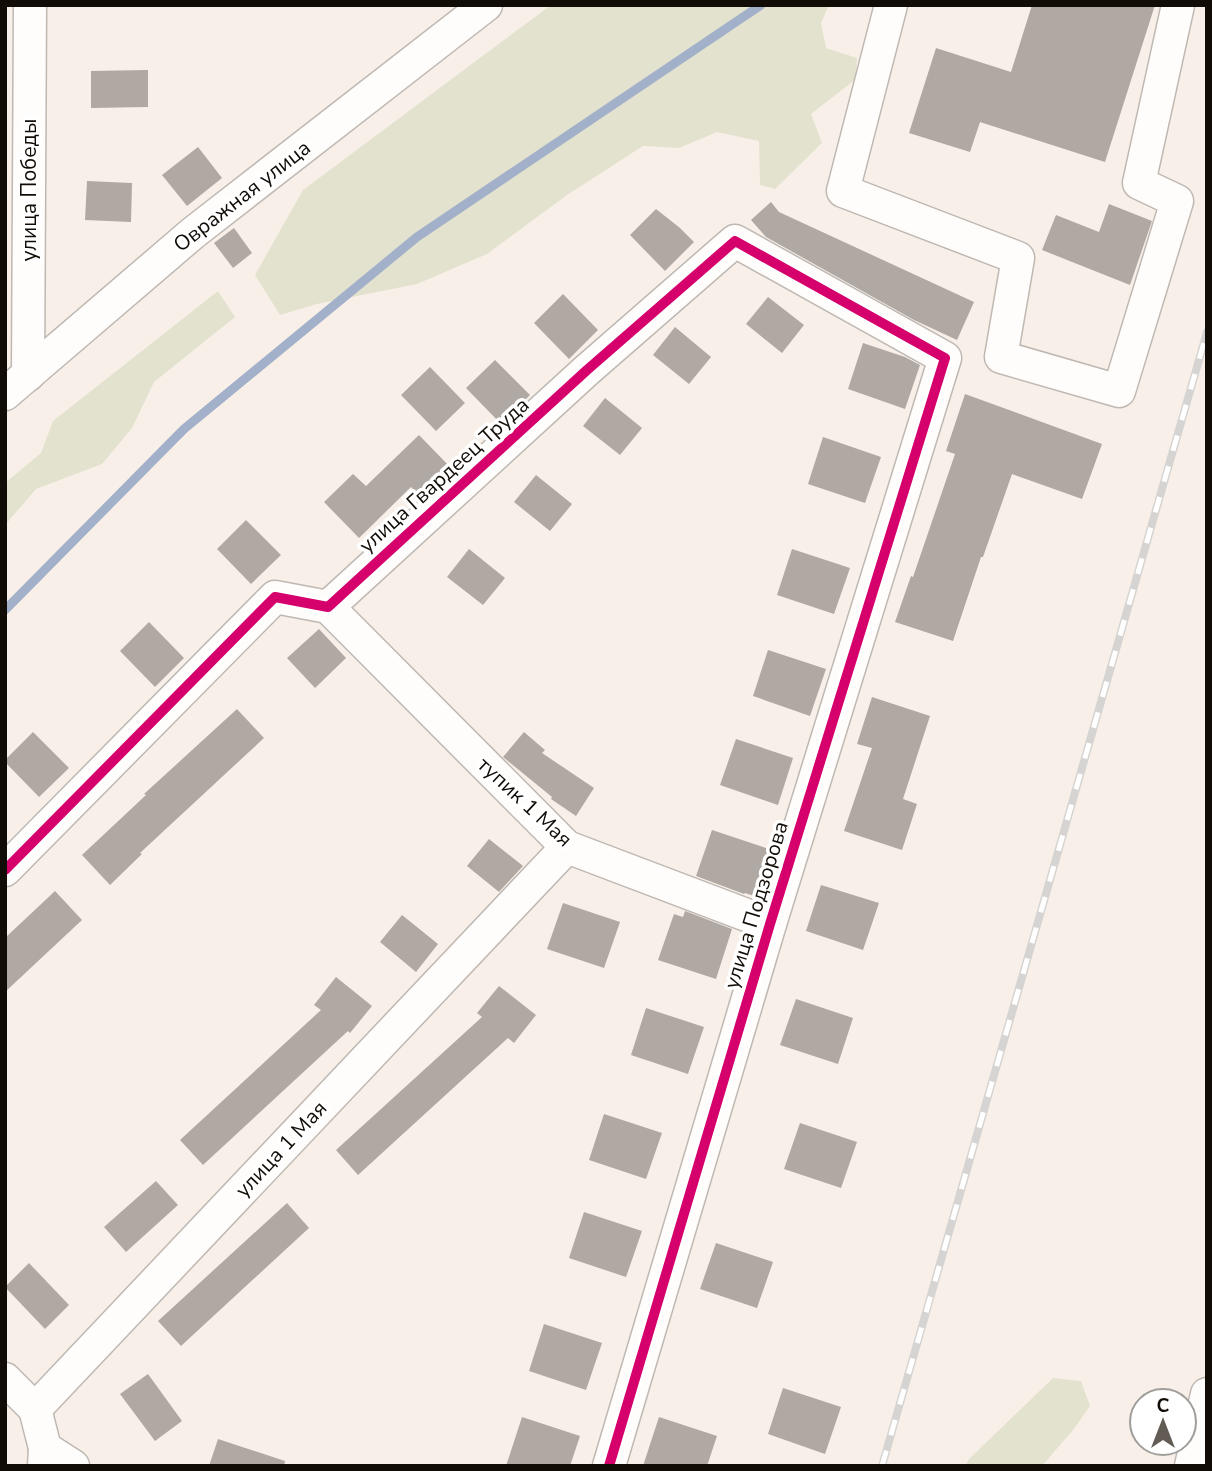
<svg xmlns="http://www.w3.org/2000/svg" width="1212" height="1471" font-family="'Nunito Sans',sans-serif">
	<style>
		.green { fill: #e2e2ce }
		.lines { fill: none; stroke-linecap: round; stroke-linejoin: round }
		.stream { stroke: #a2b0c9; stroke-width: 9 }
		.building { fill: #afa8a3 }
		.minor-casing { stroke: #bfb8b2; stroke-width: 35 }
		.minor { stroke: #fefdfc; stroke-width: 32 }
		.rail-casing { stroke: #d6d4d2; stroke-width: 8 }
		.rail { stroke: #fff; stroke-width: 5; stroke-dasharray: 16; stroke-linecap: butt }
		.cycleway-casing { stroke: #fff; stroke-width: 15 }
		.cycleway { stroke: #d6006c; stroke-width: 10 }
		.labels { text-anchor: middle; stroke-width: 7; stroke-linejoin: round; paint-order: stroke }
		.street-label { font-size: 21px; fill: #120c06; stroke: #fff }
	</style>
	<rect width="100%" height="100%" fill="#f8f0e8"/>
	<!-- green -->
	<g class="green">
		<path d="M 551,5 L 829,5 L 821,23 L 826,48 L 857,58 L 856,79 L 811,114 L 822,143 L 775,189 L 760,185 L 759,141 L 717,132 L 679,148 L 643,146 L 567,195 L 487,254 L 417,284 L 317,304 L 280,315 L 255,275 L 303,190 Z"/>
		<path d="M 218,291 L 235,317 L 154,382 L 132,428 L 102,464 L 36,489 L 5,525 L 5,483 L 41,453 L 53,421 Z"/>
		<path d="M 1053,1378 L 1081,1381 L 1090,1406 L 1073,1430 L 1042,1466 L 965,1466 L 969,1459 Z"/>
	</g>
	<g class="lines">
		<!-- stream -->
		<path class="stream" d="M 5,610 L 184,429 L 417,237 L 761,5"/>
	</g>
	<!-- building -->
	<g class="building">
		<path d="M 1032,5 L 1155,5 L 1105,162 L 980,122 L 970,152 L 909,133 L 936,48 L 1011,72 Z"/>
		<path d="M 148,70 L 148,107 L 91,108 L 91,71 Z"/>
		<path d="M 198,147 L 222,178 L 187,206 L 162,175 Z"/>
		<path d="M 87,181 L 132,183 L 131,222 L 85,220 Z"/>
		<path d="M 771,202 L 779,212 L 974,302 L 957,340 L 914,320 L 766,237 L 751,220 Z"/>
		<path d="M 1109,204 L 1152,221 L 1130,285 L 1042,250 L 1056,215 L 1099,232 Z"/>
		<path d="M 656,209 L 680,228 L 694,242 L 665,271 L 630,235 Z"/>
		<path d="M 234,228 L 252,253 L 233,268 L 214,243 Z"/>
		<path d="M 563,294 L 598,330 L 569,359 L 534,323 Z"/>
		<path d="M 768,297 L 804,325 L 782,353 L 746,324 Z"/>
		<path d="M 675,327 L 711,357 L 689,384 L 653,355 Z"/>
		<path d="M 863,343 L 905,357 L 920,365 L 905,409 L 848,389 Z"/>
		<path d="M 495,360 L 530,395 L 501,424 L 466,388 Z"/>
		<path d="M 430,367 L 465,403 L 436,431 L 401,395 Z"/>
		<path d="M 965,394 L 1102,444 L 1082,499 L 1012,474 L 983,557 L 981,557 L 953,641 L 895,622 L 911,576 L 913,577 L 955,454 L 946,451 Z"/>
		<path d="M 605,398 L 642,428 L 620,455 L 583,426 Z"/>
		<path d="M 419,435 L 452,469 L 421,497 L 411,487 L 359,538 L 324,502 L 353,474 L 366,486 Z"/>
		<path d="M 823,437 L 881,457 L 865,503 L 808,484 Z"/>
		<path d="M 536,475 L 572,504 L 550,531 L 514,502 Z"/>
		<path d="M 246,520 L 281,555 L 251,584 L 217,549 Z"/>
		<path d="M 469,549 L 505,578 L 483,605 L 447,577 Z"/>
		<path d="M 792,549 L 850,568 L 834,614 L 777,595 Z"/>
		<path d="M 149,622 L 184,658 L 155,687 L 120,651 Z"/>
		<path d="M 319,629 L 346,658 L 315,688 L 287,658 Z"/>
		<path d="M 768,650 L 826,669 L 810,716 L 753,696 Z"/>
		<path d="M 872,697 L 930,716 L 903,799 L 917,804 L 902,850 L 844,831 L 872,748 L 857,744 Z"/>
		<path d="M 237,709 L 264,738 L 140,853 L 142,854 L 110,885 L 82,855 L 146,795 L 144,794 Z"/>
		<path d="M 33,732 L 69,768 L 39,797 L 5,762 L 5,760 Z"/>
		<path d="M 524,732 L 545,750 L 542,753 L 594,788 L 576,816 L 551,799 L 552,797 L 503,757 Z"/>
		<path d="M 736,739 L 793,758 L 778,805 L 720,785 Z"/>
		<path d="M 712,830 L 769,849 L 754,896 L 745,893 L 744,894 L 696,876 Z"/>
		<path d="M 489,839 L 523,866 L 499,892 L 467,866 Z"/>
		<path d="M 821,885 L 879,903 L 863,950 L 806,931 Z"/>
		<path d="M 55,891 L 82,920 L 5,992 L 5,938 Z"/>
		<path d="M 563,903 L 620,922 L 604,968 L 547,949 Z"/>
		<path d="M 685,911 L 732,929 L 716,979 L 658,960 L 674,914 L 683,917 Z"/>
		<path d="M 402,915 L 438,944 L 416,972 L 380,942 Z"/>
		<path d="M 336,977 L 372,1006 L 350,1033 L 348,1031 L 203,1165 L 180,1140 L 321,1010 L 314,1005 Z"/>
		<path d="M 499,986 L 536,1015 L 514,1043 L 508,1038 L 358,1175 L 336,1150 L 482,1017 L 477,1013 Z"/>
		<path d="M 796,999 L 853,1018 L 838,1064 L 780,1045 Z"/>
		<path d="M 646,1008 L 704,1027 L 688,1074 L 631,1055 Z"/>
		<path d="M 604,1114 L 662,1133 L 646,1179 L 589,1160 Z"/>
		<path d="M 800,1123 L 857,1142 L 841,1188 L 784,1169 Z"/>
		<path d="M 156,1181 L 178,1205 L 126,1252 L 104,1227 Z"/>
		<path d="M 287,1203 L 309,1228 L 181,1346 L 158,1321 Z"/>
		<path d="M 584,1212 L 642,1231 L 626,1277 L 569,1258 Z"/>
		<path d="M 716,1243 L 773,1262 L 757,1308 L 700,1289 Z"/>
		<path d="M 29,1263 L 69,1305 L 45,1329 L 5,1287 Z"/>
		<path d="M 544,1324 L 602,1343 L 586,1390 L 529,1371 Z"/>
		<path d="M 148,1374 L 182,1421 L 155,1441 L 120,1394 Z"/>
		<path d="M 783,1388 L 841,1407 L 825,1454 L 768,1434 Z"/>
		<path d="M 522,1417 L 580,1436 L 570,1466 L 506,1466 Z"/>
		<path d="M 659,1417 L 717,1436 L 707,1466 L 643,1466 Z"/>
		<path d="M 218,1439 L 285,1461 L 284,1466 L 209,1466 Z"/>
	</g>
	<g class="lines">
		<!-- minor casing -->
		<g class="minor-casing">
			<g id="minor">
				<path d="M 891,5 L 843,191 L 1018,258 L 1001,357 L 1119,391 L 1177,201 L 1139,183 L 1178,5"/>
				<path d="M 28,375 L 30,5"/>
				<path d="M 5,394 L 193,233 L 486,5"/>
				<path d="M 328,607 L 567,847 L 770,924"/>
				<path d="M 5,870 L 275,597 L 328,607 L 587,370 L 735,241 L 945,358 L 770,924 L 609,1466"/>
				<path d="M 5,1379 L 35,1409"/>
				<path d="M 35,1409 L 567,847"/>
				<path d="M 35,1409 L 45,1448 L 44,1466"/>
				<path d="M 45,1448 L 73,1466"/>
				<path d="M 1191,1466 L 1207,1394"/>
			</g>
		</g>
		<!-- minor -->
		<use href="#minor" class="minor"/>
		<!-- rail casing -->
		<g class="rail-casing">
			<path id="rail" d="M 882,1466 L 1207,332"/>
		</g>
		<!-- rail -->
		<use href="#rail" class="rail"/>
		<!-- cycleway casing -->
		<g class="cycleway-casing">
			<path id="cycleway" d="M 5,870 L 275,597 L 328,607 L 587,370 L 735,241 L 945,358 L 770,924 L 609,1466"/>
		</g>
		<!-- cycleway -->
		<use href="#cycleway" class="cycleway"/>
	</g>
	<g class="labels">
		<!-- street labels -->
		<g class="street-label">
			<text transform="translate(29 190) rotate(-90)" y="7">улица Победы</text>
			<text transform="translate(242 196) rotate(-38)" y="7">Овражная улица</text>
			<text transform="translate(444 475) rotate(-42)" y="7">улица Гвардеец Труда</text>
			<text transform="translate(525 802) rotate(43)" y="7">тупик 1 Мая</text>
			<text transform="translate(756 905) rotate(-73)" y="7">улица Подзорова</text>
			<text transform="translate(281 1149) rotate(-47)" y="7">улица 1 Мая</text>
		</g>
	</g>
	<!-- border -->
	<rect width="1212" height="1471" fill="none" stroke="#120c06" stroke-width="14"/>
	<!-- north arrow -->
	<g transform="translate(1163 1422)"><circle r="33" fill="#ffffff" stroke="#a09e9b" stroke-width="2"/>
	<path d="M0-5L12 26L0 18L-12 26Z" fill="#625c55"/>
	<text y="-10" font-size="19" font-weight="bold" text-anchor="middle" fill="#120c06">С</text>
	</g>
</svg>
